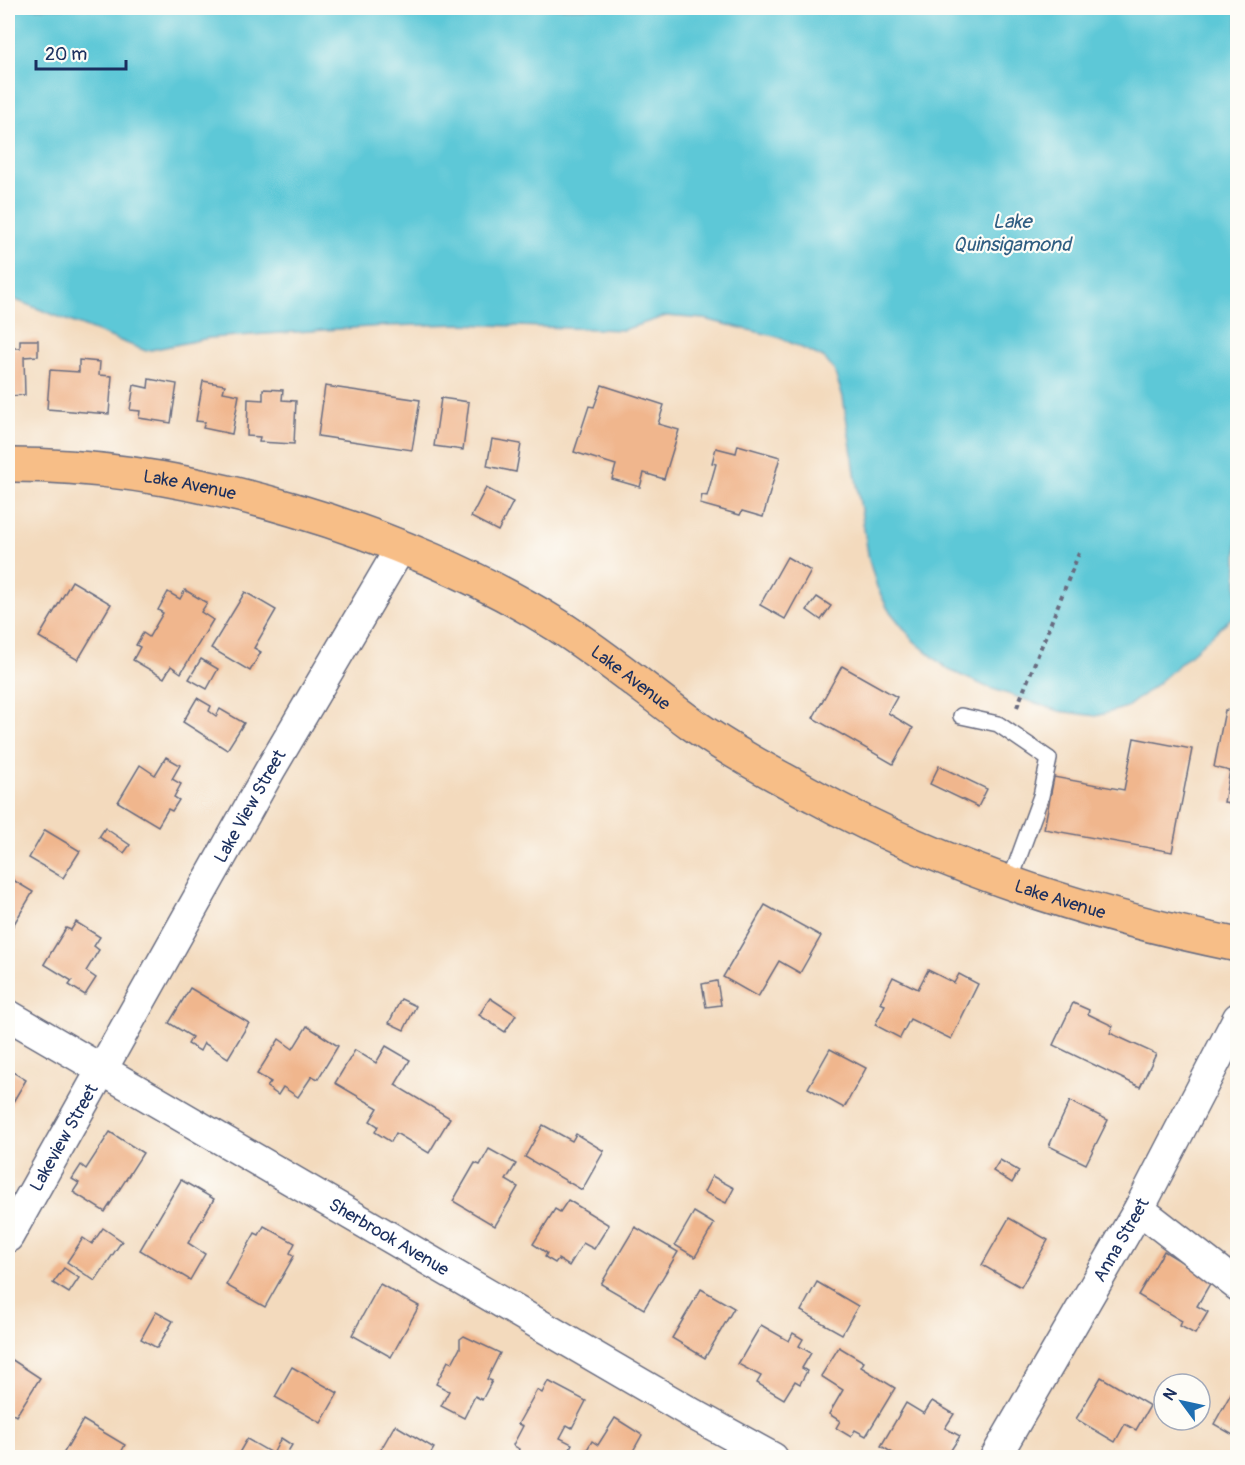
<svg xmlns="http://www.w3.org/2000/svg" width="1245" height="1465" font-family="Pangolin,sans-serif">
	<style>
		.water { fill: #5dc8d7; stroke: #3c7c9a; stroke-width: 1.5 }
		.building { fill: #f0b68d }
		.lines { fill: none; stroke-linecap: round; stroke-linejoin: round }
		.service-casing { stroke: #676b7f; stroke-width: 18 }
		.minor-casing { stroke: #676b7f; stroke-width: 33 }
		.primary-casing { stroke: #676b7f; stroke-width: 36 }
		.path { stroke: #676b7f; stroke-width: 4; stroke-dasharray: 4.5 4.5; stroke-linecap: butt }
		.service { stroke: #fff; stroke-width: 15 }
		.minor { stroke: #fff; stroke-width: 30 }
		.primary { stroke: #f7be87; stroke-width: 33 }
		.labels { text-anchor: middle; stroke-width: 4.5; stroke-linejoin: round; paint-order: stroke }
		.street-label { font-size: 18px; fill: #1b2f5e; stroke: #fdfcf7 }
		.water-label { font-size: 20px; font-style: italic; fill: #2f5d82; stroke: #fdfcf7 }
	</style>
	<rect width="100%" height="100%" fill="#fdfcf7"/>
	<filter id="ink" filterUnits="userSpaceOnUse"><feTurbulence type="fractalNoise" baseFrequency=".0167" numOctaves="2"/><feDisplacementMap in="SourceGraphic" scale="12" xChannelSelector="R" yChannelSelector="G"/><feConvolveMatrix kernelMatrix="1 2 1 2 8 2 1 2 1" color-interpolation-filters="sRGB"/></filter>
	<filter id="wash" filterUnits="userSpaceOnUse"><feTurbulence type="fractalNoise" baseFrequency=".008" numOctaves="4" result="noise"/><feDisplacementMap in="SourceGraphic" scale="24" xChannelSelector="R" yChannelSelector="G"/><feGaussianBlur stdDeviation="1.35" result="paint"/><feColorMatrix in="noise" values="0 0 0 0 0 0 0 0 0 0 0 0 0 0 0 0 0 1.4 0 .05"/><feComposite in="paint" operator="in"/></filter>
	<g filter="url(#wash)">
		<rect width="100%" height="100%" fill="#f3dabd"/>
		<!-- water -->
		<path class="water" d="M 8,8 L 1237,8 L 1237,613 L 1157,684 L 1127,707 L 1096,716 L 1059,711 L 987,687 L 949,670 L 914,641 L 888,609 L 877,587 L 869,560 L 843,397 L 834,370 L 824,358 L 778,337 L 704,319 L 666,316 L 623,330 L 462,324 L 383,326 L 209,338 L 146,351 L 8,297 Z"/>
		<g id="blocks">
			<!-- building -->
			<g class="building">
				<path d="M 20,340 L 38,340 L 38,356 L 24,357 L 25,395 L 8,396 L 8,348 L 20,348 Z"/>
				<path d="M 79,360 L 100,362 L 99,375 L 112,376 L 109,414 L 47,409 L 50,370 L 79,372 Z"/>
				<path d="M 149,379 L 177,384 L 171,423 L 139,418 L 140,411 L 130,410 L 134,385 L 148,388 Z"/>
				<path d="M 203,381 L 225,385 L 223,392 L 239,395 L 232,434 L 203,428 L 205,422 L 196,421 Z"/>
				<path d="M 602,385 L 664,405 L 658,424 L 679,430 L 664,479 L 644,473 L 640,487 L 612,479 L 616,465 L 574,452 L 589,406 L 594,407 Z"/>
				<path d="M 325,386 L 420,400 L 412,450 L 318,436 Z"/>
				<path d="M 263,389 L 283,390 L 282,400 L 296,401 L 294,444 L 259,442 L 260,437 L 247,436 L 248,399 L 263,400 Z"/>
				<path d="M 441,398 L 469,402 L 463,450 L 434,446 Z"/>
				<path d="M 492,439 L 521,444 L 516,472 L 487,466 Z"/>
				<path d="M 738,445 L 780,457 L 763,517 L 742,511 L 740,515 L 700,504 L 702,495 L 707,496 L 716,464 L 712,463 L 716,448 L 736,453 Z"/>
				<path d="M 486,488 L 513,502 L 498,531 L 471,517 Z"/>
				<path d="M 787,557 L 811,571 L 785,619 L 760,605 Z"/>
				<path d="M 72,581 L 111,604 L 78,660 L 39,637 Z"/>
				<path d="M 185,590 L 207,603 L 201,612 L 213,620 L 181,673 L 171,666 L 164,678 L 133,660 L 140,647 L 136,645 L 143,633 L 149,637 L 163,613 L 158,610 L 168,592 L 180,599 Z"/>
				<path d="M 245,592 L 276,610 L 254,648 L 261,652 L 250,671 L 211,648 Z"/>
				<path d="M 817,597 L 831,606 L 821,620 L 807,610 Z"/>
				<path d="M 201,659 L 218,669 L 207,689 L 189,679 Z"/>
				<path d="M 842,666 L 897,697 L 888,713 L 913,728 L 893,764 L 813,718 Z"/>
				<path d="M 197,698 L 211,706 L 209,711 L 216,716 L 220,709 L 244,723 L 227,750 L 183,722 Z"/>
				<path d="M 1225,710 L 1238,712 L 1238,804 L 1224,802 L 1230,771 L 1214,767 Z"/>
				<path d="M 1134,738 L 1192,749 L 1172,852 L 1044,829 L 1054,777 L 1124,790 Z"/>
				<path d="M 166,757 L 180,765 L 172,779 L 181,784 L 174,797 L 179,800 L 172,811 L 168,809 L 158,826 L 118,802 L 140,765 L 155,775 Z"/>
				<path d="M 939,766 L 987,789 L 978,807 L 930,784 Z"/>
				<path d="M 105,828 L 130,845 L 124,853 L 99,837 Z"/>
				<path d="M 45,830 L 80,851 L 63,878 L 29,858 Z"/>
				<path d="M 8,877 L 33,892 L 8,934 Z"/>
				<path d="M 765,905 L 821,936 L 800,973 L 779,961 L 758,997 L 723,977 Z"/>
				<path d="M 76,922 L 100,937 L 94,946 L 99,950 L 86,971 L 96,978 L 85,995 L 69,985 L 72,981 L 44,964 L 66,928 L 71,930 Z"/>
				<path d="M 928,970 L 954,983 L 959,974 L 978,984 L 951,1039 L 910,1019 L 900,1038 L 875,1025 L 885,1005 L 880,1003 L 893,977 L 918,989 Z"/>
				<path d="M 717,981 L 721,1005 L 706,1007 L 702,984 Z"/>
				<path d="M 190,988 L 249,1023 L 228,1058 L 204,1043 L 200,1051 L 188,1044 L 192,1037 L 169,1023 Z"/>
				<path d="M 490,998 L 516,1015 L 505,1032 L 479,1015 Z"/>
				<path d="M 401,999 L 416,1006 L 404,1030 L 389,1023 Z"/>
				<path d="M 1073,1003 L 1089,1010 L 1088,1014 L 1113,1026 L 1110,1033 L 1156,1054 L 1140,1087 L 1053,1045 Z"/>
				<path d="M 307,1026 L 338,1046 L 318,1079 L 312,1076 L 298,1097 L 283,1087 L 278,1095 L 267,1087 L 271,1082 L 257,1074 L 279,1039 L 293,1049 Z"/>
				<path d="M 386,1046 L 410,1060 L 395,1085 L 450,1118 L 429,1153 L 396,1133 L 391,1142 L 375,1132 L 378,1126 L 370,1121 L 378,1108 L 335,1083 L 355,1050 L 376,1063 Z"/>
				<path d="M 830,1049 L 866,1068 L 844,1108 L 808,1088 Z"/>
				<path d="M 8,1069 L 26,1080 L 10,1107 L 8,1105 Z"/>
				<path d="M 1070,1101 L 1108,1120 L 1086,1164 L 1049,1146 Z"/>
				<path d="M 543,1125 L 572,1141 L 576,1134 L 604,1151 L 582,1190 L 525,1157 Z"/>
				<path d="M 110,1132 L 143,1153 L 105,1212 L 73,1192 L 79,1183 L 72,1179 L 81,1165 L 86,1169 Z"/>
				<path d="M 489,1149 L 516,1164 L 506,1180 L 518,1187 L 495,1226 L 453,1201 L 475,1163 L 480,1165 Z"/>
				<path d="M 1000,1160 L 1019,1171 L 1012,1183 L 993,1171 Z"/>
				<path d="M 712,1176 L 734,1188 L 726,1203 L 704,1192 Z"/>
				<path d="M 181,1180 L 214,1199 L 188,1243 L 205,1254 L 190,1280 L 140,1250 Z"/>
				<path d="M 568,1200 L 609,1225 L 594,1249 L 583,1243 L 569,1266 L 558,1259 L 555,1263 L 545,1257 L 547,1253 L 533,1244 L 555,1209 L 560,1212 Z"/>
				<path d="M 694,1212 L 714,1224 L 695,1257 L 675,1245 Z"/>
				<path d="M 1009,1218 L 1048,1240 L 1021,1287 L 982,1265 Z"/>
				<path d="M 264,1226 L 295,1243 L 290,1253 L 294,1256 L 265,1307 L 226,1285 L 255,1233 L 259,1235 Z"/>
				<path d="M 635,1227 L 678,1252 L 644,1309 L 601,1284 Z"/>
				<path d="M 103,1228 L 122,1241 L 95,1281 L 67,1262 L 83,1238 L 92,1244 Z"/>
				<path d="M 1164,1251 L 1187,1265 L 1215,1275 L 1197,1306 L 1208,1312 L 1195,1334 L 1180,1326 L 1182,1321 L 1138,1295 Z"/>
				<path d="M 64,1268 L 79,1278 L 69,1293 L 53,1283 Z"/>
				<path d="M 817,1282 L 858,1306 L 842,1334 L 801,1311 Z"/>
				<path d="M 380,1284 L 419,1306 L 391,1357 L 352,1335 Z"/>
				<path d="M 701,1289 L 734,1308 L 705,1358 L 672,1338 Z"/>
				<path d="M 156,1312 L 173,1321 L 157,1348 L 141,1339 Z"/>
				<path d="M 761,1325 L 789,1341 L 793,1333 L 803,1339 L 799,1346 L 811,1353 L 802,1368 L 807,1371 L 800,1384 L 795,1381 L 784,1399 L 757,1383 L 761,1376 L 738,1364 Z"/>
				<path d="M 464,1336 L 500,1353 L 487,1379 L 492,1381 L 482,1400 L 475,1396 L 464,1418 L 441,1406 L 449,1391 L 436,1384 L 448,1361 L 452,1363 L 460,1348 L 460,1339 Z"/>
				<path d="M 839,1347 L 864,1362 L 861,1367 L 895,1388 L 866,1436 L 855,1430 L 851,1437 L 836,1428 L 840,1421 L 829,1414 L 843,1390 L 821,1376 Z"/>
				<path d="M 8,1357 L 40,1378 L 16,1416 L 8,1411 Z"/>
				<path d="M 292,1367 L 338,1393 L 321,1423 L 275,1397 Z"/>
				<path d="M 1101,1377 L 1150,1406 L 1136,1430 L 1125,1424 L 1115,1442 L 1076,1419 Z"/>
				<path d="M 548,1381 L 586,1401 L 572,1428 L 567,1425 L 560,1438 L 572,1444 L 565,1458 L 521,1458 L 517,1455 L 519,1449 L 513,1445 L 523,1426 L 518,1424 L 537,1390 L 542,1393 Z"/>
				<path d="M 1238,1381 L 1238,1438 L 1214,1424 Z"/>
				<path d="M 932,1401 L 954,1414 L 945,1428 L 960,1436 L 951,1450 L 959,1454 L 957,1458 L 901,1458 L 881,1446 L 906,1403 L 924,1414 Z"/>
				<path d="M 615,1418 L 642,1435 L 629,1458 L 582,1458 L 592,1441 L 598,1445 Z"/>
				<path d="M 83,1420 L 125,1445 L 118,1458 L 69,1458 L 63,1454 Z"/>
				<path d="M 395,1425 L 434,1448 L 428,1458 L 376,1458 Z"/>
				<path d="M 281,1438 L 292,1445 L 284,1458 L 236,1458 L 247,1439 L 273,1454 Z"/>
			</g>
		</g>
	</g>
	<g filter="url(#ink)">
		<use href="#blocks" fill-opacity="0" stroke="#676b7f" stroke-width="1.5"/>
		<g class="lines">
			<!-- service casing -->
			<g class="service-casing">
				<path id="service" d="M 961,716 L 998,724 L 1049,759 L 1041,796 L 1009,884"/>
			</g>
			<!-- minor casing -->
			<g class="minor-casing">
				<g id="minor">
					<path id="s1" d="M 8,1015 L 693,1414 L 773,1458"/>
					<path d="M 1139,1209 L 1238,1286"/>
					<path id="s2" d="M 8,1237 L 270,770 L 401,547"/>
					<path id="s3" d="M 995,1458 L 1139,1209 L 1238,1018"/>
				</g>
			</g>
			<!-- primary casing -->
			<g class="primary-casing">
				<g id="primary">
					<path id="s4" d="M 8,465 C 185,464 407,531 557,625 C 604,655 647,691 692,724 C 730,751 773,774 814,796 C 947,869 1089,915 1238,945"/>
				</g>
			</g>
			<!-- path -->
			<path class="path" d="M 1017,707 L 1079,553"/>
			<!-- service -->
			<use href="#service" class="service"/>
			<!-- minor -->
			<use href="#minor" class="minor"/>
			<!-- primary -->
			<use href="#primary" class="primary"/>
		</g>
	</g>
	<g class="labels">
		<!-- street labels -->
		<g class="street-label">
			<text dy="6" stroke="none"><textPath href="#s4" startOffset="183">Lake Avenue</textPath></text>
			<text dy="6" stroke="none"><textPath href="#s4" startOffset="669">Lake Avenue</textPath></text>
			<text dy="6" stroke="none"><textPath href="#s2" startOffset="494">Lake View Street</textPath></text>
			<text dy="6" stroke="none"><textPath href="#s4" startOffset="1155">Lake Avenue</textPath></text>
			<text dy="6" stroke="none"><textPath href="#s2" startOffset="114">Lakeview Street</textPath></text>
			<text dy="6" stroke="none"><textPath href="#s1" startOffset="441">Sherbrook Avenue</textPath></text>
			<text dy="6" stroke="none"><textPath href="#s3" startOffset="252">Anna Street</textPath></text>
		</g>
		<!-- water labels -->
		<g class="water-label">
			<text x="1012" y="228">Lake<tspan x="1012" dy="23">Quinsigamond</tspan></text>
		</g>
	</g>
	<!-- margin -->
	<rect width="1245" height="1465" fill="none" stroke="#fdfcf7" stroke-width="30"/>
	<!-- north arrow -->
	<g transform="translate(1182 1402) rotate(303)"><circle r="28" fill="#fdfcf7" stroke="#a3aaba" stroke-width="1.5"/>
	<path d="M0-4.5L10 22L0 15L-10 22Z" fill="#1f6fb2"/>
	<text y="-9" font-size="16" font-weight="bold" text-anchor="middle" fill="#1b2f5e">N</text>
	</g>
	<!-- scale -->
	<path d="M36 60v9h90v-9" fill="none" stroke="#1b2f5e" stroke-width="3"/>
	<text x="45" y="60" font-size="18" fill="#1b2f5e" stroke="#fdfcf7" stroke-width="4.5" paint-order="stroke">20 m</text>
</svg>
